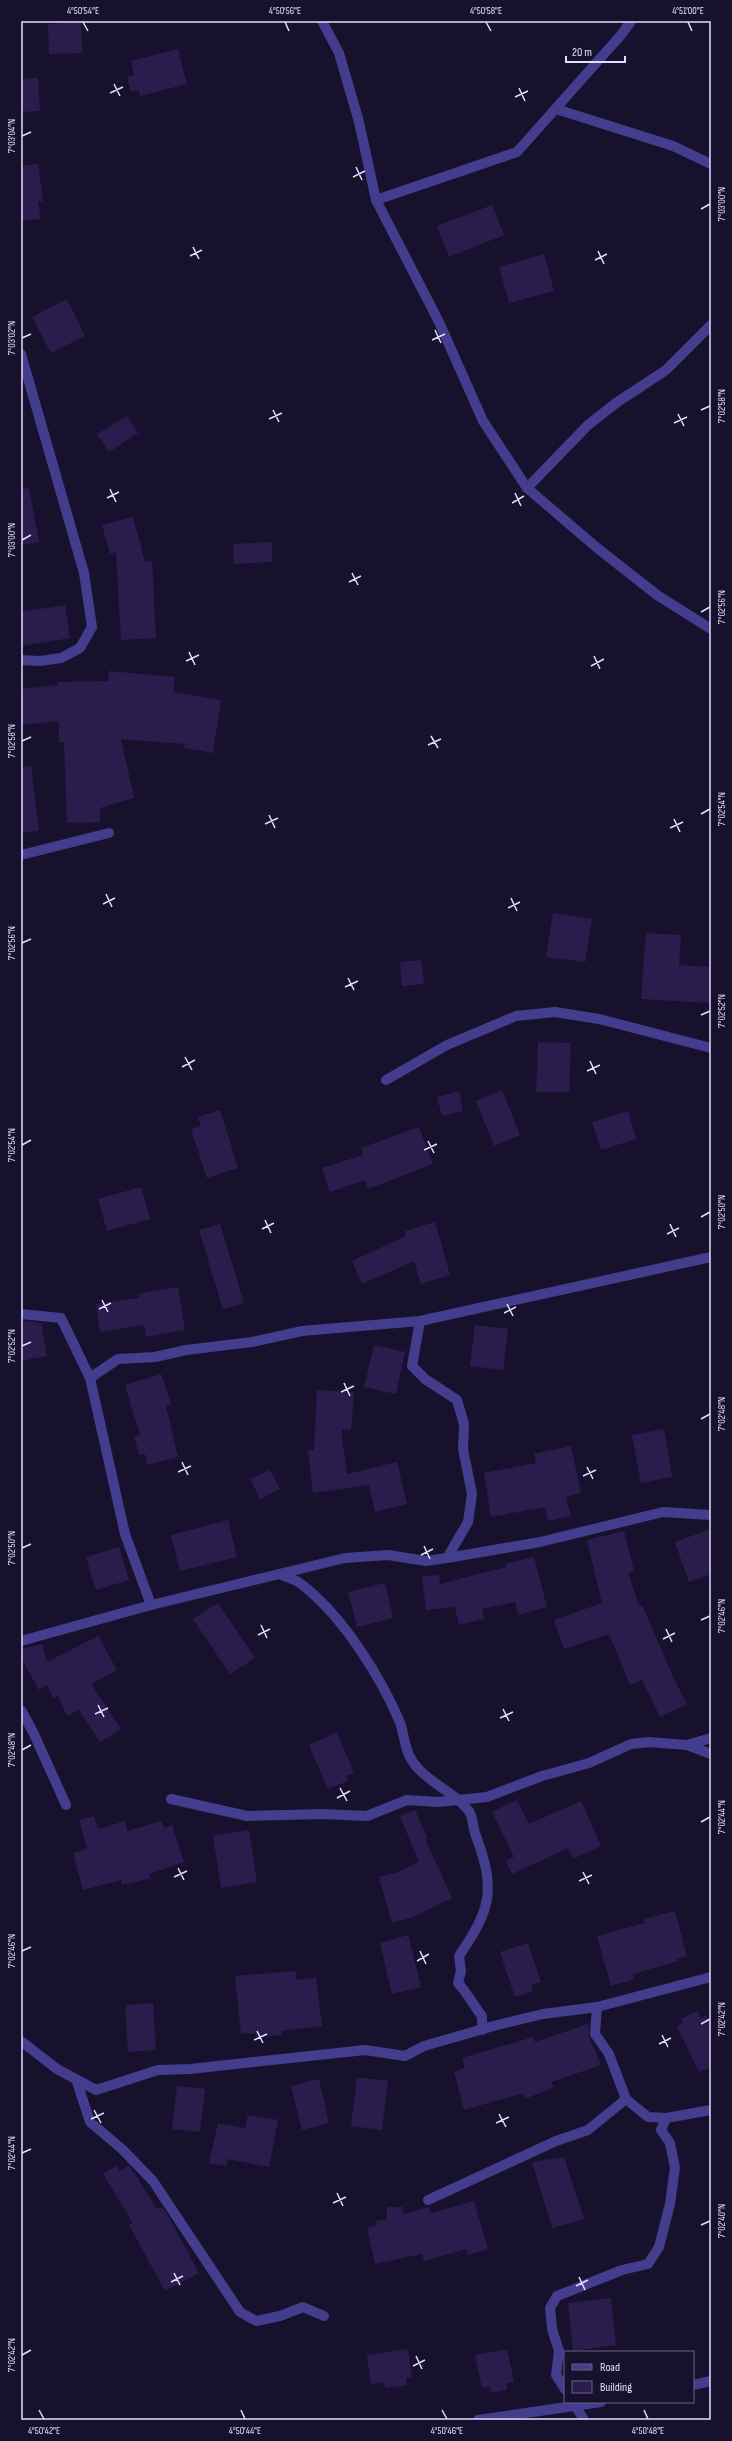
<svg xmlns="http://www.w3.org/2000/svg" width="732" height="2441" font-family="'Sofia Sans Condensed',sans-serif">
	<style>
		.building { fill: #2a1d4e }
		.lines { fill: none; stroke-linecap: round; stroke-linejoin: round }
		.minor { stroke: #443c8c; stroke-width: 10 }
		.ticks { fill: none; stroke: #e3ddff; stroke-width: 1.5 }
		.neatline { fill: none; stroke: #e3ddff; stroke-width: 1.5 }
		.ticks-label { font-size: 10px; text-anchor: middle; fill: #e3ddff }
	</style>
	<rect width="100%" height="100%" fill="#18112d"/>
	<!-- building -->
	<g class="building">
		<path d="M 81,22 L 82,53 L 49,54 L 48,24 Z"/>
		<path d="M 178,49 L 187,84 L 140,96 L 139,90 L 131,92 L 127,77 L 134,75 L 131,61 Z"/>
		<path d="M 38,78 L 40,111 L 21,112 L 21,79 Z"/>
		<path d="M 38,164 L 43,201 L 38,202 L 41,219 L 21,221 L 21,166 Z"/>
		<path d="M 492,205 L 504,235 L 449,257 L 437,226 Z"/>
		<path d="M 544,254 L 554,291 L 509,303 L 499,267 Z"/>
		<path d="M 67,299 L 85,336 L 51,353 L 32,317 Z"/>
		<path d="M 127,416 L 138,433 L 109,452 L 97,434 Z"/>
		<path d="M 29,488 L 39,542 L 21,545 L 21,489 Z"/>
		<path d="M 133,517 L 145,562 L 152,561 L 156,638 L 121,640 L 116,552 L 110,554 L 102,525 Z"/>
		<path d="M 272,542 L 272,562 L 234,564 L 233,544 Z"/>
		<path d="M 65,605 L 70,638 L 21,646 L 21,612 Z"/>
		<path d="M 109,671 L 175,677 L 173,692 L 221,700 L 213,753 L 184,748 L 185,744 L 121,739 L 134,798 L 100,808 L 100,822 L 67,823 L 64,742 L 59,742 L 59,721 L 21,725 L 21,689 L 58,685 L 58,682 L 108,681 Z"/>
		<path d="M 31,766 L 39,831 L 21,833 L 21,767 Z"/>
		<path d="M 553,913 L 592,919 L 585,962 L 546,957 Z"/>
		<path d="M 646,933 L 681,935 L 679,965 L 711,967 L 711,1003 L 641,999 Z"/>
		<path d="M 421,960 L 424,984 L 402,986 L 400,962 Z"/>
		<path d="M 538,1042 L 571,1043 L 569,1092 L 536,1092 Z"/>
		<path d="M 502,1090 L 520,1135 L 494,1146 L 476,1101 Z"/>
		<path d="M 459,1091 L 463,1111 L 442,1116 L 437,1097 Z"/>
		<path d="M 220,1110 L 238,1168 L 207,1178 L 191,1129 L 201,1126 L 198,1117 Z"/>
		<path d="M 628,1111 L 636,1139 L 601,1150 L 592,1122 Z"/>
		<path d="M 419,1127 L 433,1164 L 368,1189 L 365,1180 L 330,1192 L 322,1168 L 363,1155 L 361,1148 Z"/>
		<path d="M 141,1187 L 150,1219 L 107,1231 L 98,1199 Z"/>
		<path d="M 435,1222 L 450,1275 L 421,1284 L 414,1261 L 362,1284 L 352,1261 L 406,1236 L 405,1231 Z"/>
		<path d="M 220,1224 L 244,1303 L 223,1309 L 199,1230 Z"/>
		<path d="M 178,1287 L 185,1330 L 146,1337 L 144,1325 L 100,1332 L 96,1304 L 139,1298 L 138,1294 Z"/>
		<path d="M 26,1321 L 41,1323 L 47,1356 L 21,1361 L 21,1322 Z"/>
		<path d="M 475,1325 L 508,1329 L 503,1370 L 470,1366 Z"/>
		<path d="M 374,1345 L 405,1352 L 396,1394 L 364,1387 Z"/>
		<path d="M 161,1374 L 171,1404 L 166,1406 L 178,1457 L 147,1465 L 145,1454 L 139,1455 L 134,1436 L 140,1435 L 125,1385 Z"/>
		<path d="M 317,1390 L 354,1392 L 351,1430 L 341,1429 L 347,1474 L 397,1462 L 407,1504 L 375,1512 L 369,1485 L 313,1493 L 308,1451 L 314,1450 Z"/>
		<path d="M 664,1429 L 672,1477 L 641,1483 L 632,1435 Z"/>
		<path d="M 571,1446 L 581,1493 L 566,1497 L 571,1516 L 548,1521 L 545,1507 L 491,1517 L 484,1473 L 536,1463 L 534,1454 Z"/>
		<path d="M 270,1470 L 280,1489 L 260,1499 L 250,1479 Z"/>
		<path d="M 228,1520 L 237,1557 L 180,1571 L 171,1535 Z"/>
		<path d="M 711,1529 L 711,1574 L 689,1582 L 675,1542 Z"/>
		<path d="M 624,1531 L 634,1571 L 628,1573 L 639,1606 L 642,1605 L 673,1677 L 687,1704 L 660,1717 L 642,1680 L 630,1685 L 609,1634 L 564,1649 L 554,1620 L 602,1603 L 587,1540 Z"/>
		<path d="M 119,1547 L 129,1580 L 96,1590 L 86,1557 Z"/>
		<path d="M 534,1557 L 547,1607 L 518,1615 L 515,1602 L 482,1609 L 484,1619 L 459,1625 L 455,1607 L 426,1610 L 422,1577 L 439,1575 L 440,1584 L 506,1567 L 505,1564 Z"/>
		<path d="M 385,1583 L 393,1618 L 357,1627 L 348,1592 Z"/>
		<path d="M 218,1603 L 255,1658 L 230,1674 L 193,1619 Z"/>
		<path d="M 98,1636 L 117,1670 L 91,1684 L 121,1729 L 100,1742 L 79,1710 L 67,1716 L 58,1696 L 53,1698 L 47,1685 L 39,1690 L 24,1663 L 21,1653 L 21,1649 L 42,1644 L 47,1662 Z"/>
		<path d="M 337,1732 L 354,1773 L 346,1776 L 348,1781 L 328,1789 L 309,1745 Z"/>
		<path d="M 517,1800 L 529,1824 L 581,1801 L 601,1846 L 573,1859 L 568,1848 L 512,1874 L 506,1861 L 514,1857 L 492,1812 Z"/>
		<path d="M 415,1810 L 428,1839 L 425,1839 L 452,1898 L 413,1917 L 392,1923 L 379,1877 L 398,1872 L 419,1862 L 400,1816 Z"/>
		<path d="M 94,1816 L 98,1829 L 125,1821 L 127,1831 L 162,1821 L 164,1828 L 172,1825 L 184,1862 L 149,1874 L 151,1878 L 122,1885 L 121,1880 L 83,1890 L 73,1853 L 87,1849 L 79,1820 Z"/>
		<path d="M 249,1830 L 257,1882 L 221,1888 L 213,1836 Z"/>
		<path d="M 675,1911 L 687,1956 L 677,1959 L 678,1961 L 633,1974 L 635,1979 L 611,1986 L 597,1936 L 645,1923 L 644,1919 Z"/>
		<path d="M 408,1935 L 421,1987 L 392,1994 L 380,1943 Z"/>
		<path d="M 528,1943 L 541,1982 L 531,1985 L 533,1991 L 515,1997 L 500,1952 Z"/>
		<path d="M 295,1971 L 297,1980 L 316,1977 L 322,2026 L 281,2031 L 282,2035 L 256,2037 L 256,2034 L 241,2033 L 235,1976 Z"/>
		<path d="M 153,2003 L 156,2050 L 128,2052 L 125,2005 Z"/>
		<path d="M 697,2011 L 701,2018 L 706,2015 L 711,2024 L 711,2067 L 699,2072 L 677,2026 L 683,2023 L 681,2019 Z"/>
		<path d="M 588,2024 L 589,2037 L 601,2065 L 551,2082 L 554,2087 L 525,2099 L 523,2093 L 464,2110 L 454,2072 L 465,2068 L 462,2058 L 533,2037 L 535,2042 Z"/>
		<path d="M 357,2077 L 388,2081 L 382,2130 L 351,2126 Z"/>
		<path d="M 319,2079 L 329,2123 L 302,2130 L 291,2086 Z"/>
		<path d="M 177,2086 L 205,2089 L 200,2132 L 172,2129 Z"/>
		<path d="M 248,2115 L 278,2120 L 269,2167 L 228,2159 L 226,2166 L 209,2163 L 218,2123 L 245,2128 Z"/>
		<path d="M 564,2157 L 584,2219 L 552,2228 L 532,2162 Z"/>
		<path d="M 129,2165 L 157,2209 L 162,2207 L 166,2212 L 199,2273 L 165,2291 L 129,2225 L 133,2223 L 103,2174 L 116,2166 L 120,2171 Z"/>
		<path d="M 474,2201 L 488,2249 L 468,2255 L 466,2249 L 424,2261 L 422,2254 L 375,2264 L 367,2228 L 377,2226 L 376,2221 L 387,2219 L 387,2207 L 403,2207 L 403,2214 L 429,2207 L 431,2213 Z"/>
		<path d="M 611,2298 L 616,2345 L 573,2351 L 568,2303 Z"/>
		<path d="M 408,2349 L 412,2378 L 406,2378 L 407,2385 L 385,2388 L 384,2382 L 371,2384 L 367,2355 Z"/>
		<path d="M 507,2349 L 514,2382 L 506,2383 L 507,2390 L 491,2393 L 490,2386 L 482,2388 L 475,2355 Z"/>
	</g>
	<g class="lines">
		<!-- minor -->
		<g class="minor">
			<path d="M 322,21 L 339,53 L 359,122 L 376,200 L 439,322 L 483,421 L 527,488 L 596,547 L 657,595 L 711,629"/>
			<path d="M 556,109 L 673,146 L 711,164"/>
			<path d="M 376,200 L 517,152 L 621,35 L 631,21"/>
			<path d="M 21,354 L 84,573 L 92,627 L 80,648 L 61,658 L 40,661 L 21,660"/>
			<path d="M 527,488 L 588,425 L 616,403 L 666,370 L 711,325"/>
			<path d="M 21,855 L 109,833"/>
			<path d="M 386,1080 L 447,1045 L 516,1016 L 555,1012 L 599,1019 L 711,1048"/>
			<path d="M 21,1314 L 61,1318 L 90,1378"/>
			<path d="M 420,1321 L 412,1366 L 425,1379 L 457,1400 L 464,1424 L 463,1449 L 472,1494 L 468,1522 L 447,1558"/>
			<path d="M 279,1574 C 286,1577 295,1579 301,1584 C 341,1614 379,1674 399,1720 C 404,1732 404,1746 410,1757 C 422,1781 457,1792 470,1813 C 473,1819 473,1829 476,1836 C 496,1890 491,1909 459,1956 L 461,1971 L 458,1983 C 468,1994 473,2005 482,2016 L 482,2030"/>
			<path d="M 151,1605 L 125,1534 L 90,1378 L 118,1359 L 155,1357 L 186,1350 L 252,1342 L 302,1331 L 420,1321 L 711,1257"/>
			<path d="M 21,1641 L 151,1605 L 345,1558 L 388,1555 L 426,1561 L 447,1558 L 540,1542 L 663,1512 L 711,1515"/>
			<path d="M 21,1710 L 33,1732 L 66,1805"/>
			<path d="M 687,1745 L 711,1738"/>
			<path d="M 171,1799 L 247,1816 L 323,1814 L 367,1816 L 407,1800 L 438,1802 L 487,1797 L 542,1776 L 589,1763 L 631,1744 L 649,1742 L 687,1745 L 711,1754"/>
			<path d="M 597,2007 L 595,2034 L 609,2054 L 626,2099 L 648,2117 L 666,2118 L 711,2110"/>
			<path d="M 21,2041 L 57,2069 L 96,2090 L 158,2070 L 190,2069 L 365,2050 L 405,2056 L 424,2046 L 497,2025 L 543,2014 L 597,2007 L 711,1977"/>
			<path d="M 77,2082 L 90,2122 L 122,2149 L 153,2181 L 240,2312 L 256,2321 L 280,2316 L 303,2307 L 324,2316"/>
			<path d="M 428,2200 L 556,2141 L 588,2130 L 626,2099"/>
			<path d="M 693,2385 L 711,2381"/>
			<path d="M 565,2389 L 556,2375 L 559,2351 L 552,2329 L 550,2308 L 557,2296 L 622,2270 L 648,2264 L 659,2247 L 670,2204 L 675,2168 L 670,2143 L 661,2130 L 666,2118"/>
			<path d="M 573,2402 L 584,2420"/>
			<path d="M 478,2420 L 601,2402"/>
		</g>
	</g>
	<!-- ticks -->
	<path class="ticks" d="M 83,22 L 88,31M 285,22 L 289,31M 486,22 L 491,31M 688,22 L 692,31M 114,84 L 120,96M 519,88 L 525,101M 110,93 L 123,87M 515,97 L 528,91M 22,136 L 31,132M 356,167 L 362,180M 353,177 L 365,171M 701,209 L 710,204M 193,247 L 199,259M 598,251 L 604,264M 190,256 L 202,250M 595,260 L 607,254M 435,330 L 441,343M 22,338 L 31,334M 432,340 L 445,334M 273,410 L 279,422M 701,410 L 710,406M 678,414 L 684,426M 269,419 L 282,413M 674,423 L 687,417M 110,489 L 116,502M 515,493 L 521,506M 107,498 L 119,492M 512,503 L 524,496M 22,540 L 31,535M 352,573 L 358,585M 349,582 L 361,576M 701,612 L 710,607M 189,652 L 195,665M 594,656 L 600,669M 186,661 L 199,655M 591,666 L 604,659M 431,736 L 438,748M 22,741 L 31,737M 428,745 L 441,739M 701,814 L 710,809M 269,815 L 275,828M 674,819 L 680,832M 265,824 L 278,818M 670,828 L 683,822M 106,894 L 112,907M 511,898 L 517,911M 103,904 L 115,898M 508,908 L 520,902M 22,943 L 31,939M 348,978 L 354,990M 345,987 L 358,981M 701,1015 L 710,1011M 185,1057 L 192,1070M 590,1061 L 596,1074M 182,1067 L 195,1060M 587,1071 L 600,1065M 428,1141 L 434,1153M 22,1145 L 31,1140M 424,1150 L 437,1144M 701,1217 L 710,1212M 265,1220 L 271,1233M 670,1224 L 676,1237M 262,1229 L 274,1223M 667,1234 L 679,1228M 102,1300 L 108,1312M 507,1304 L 513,1316M 99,1309 L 111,1303M 504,1313 L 516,1307M 22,1346 L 31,1342M 344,1383 L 350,1396M 341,1392 L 354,1386M 701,1419 L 710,1414M 182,1462 L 188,1475M 587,1467 L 593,1479M 178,1472 L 191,1466M 583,1476 L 596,1470M 424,1546 L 430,1559M 22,1548 L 31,1544M 421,1555 L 433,1549M 701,1620 L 710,1616M 261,1625 L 267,1638M 666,1629 L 672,1642M 258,1635 L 270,1629M 663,1639 L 675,1633M 98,1705 L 104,1717M 503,1709 L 509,1721M 95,1714 L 108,1708M 500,1718 L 513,1712M 22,1750 L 31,1745M 340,1788 L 347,1801M 337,1798 L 350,1791M 701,1822 L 710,1817M 178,1868 L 184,1880M 583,1872 L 589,1884M 174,1877 L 187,1871M 579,1881 L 592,1875M 22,1951 L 31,1947M 420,1951 L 426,1964M 417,1961 L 429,1954M 701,2024 L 710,2019M 257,2031 L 263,2043M 662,2035 L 668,2047M 254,2040 L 267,2034M 659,2044 L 671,2038M 94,2110 L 101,2123M 499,2114 L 506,2127M 91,2119 L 104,2113M 496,2123 L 509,2117M 22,2153 L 31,2149M 337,2193 L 343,2206M 333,2203 L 346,2197M 701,2225 L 710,2221M 174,2273 L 180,2285M 579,2277 L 585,2290M 171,2282 L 183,2276M 576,2286 L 588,2280M 22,2355 L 31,2350M 416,2356 L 422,2369M 413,2366 L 425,2360M 39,2410 L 44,2419M 241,2410 L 245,2419M 442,2410 L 447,2419M 644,2410 L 648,2419"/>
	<!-- border -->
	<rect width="732" height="2441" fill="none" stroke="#18112d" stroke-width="44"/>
	<!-- legend -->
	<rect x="564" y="2351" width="130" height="52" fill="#18112d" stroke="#696381"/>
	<rect x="572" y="2364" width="20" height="6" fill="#443c8c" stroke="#696381"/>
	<text x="600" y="2371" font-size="12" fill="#e3ddff">Road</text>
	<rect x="572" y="2381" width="20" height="12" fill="#2a1d4e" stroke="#696381"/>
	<text x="600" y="2391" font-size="12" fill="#e3ddff">Building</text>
	<!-- scale -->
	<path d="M566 56v6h59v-6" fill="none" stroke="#e3ddff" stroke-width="2"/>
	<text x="572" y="56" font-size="12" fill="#e3ddff" stroke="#18112d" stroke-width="3" paint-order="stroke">20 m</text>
	<rect x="22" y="22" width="688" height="2397" class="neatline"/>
	<g class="ticks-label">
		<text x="83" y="14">4°50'54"E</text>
		<text x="285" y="14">4°50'56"E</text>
		<text x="486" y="14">4°50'58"E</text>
		<text x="688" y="14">4°51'00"E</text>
		<text transform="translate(11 136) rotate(-90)" y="4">7°03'04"N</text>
		<text transform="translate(721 204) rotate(-90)" y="4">7°03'00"N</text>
		<text transform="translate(11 338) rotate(-90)" y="4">7°03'02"N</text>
		<text transform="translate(721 406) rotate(-90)" y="4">7°02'58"N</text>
		<text transform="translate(11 540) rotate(-90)" y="4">7°03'00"N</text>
		<text transform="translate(721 607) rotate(-90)" y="4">7°02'56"N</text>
		<text transform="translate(11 741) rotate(-90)" y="4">7°02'58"N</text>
		<text transform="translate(721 809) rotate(-90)" y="4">7°02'54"N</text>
		<text transform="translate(11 943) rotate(-90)" y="4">7°02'56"N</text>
		<text transform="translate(721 1011) rotate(-90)" y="4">7°02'52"N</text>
		<text transform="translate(11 1145) rotate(-90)" y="4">7°02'54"N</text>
		<text transform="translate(721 1212) rotate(-90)" y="4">7°02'50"N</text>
		<text transform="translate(11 1346) rotate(-90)" y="4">7°02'52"N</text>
		<text transform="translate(721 1414) rotate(-90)" y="4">7°02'48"N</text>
		<text transform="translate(11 1548) rotate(-90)" y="4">7°02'50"N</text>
		<text transform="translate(721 1616) rotate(-90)" y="4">7°02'46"N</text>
		<text transform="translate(11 1750) rotate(-90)" y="4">7°02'48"N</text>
		<text transform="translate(721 1817) rotate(-90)" y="4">7°02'44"N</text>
		<text transform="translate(11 1951) rotate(-90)" y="4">7°02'46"N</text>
		<text transform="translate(721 2019) rotate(-90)" y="4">7°02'42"N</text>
		<text transform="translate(11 2153) rotate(-90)" y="4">7°02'44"N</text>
		<text transform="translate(721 2221) rotate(-90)" y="4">7°02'40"N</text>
		<text transform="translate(11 2355) rotate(-90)" y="4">7°02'42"N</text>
		<text x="44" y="2434">4°50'42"E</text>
		<text x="245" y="2434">4°50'44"E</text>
		<text x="447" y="2434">4°50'46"E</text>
		<text x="648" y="2434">4°50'48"E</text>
	</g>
</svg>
